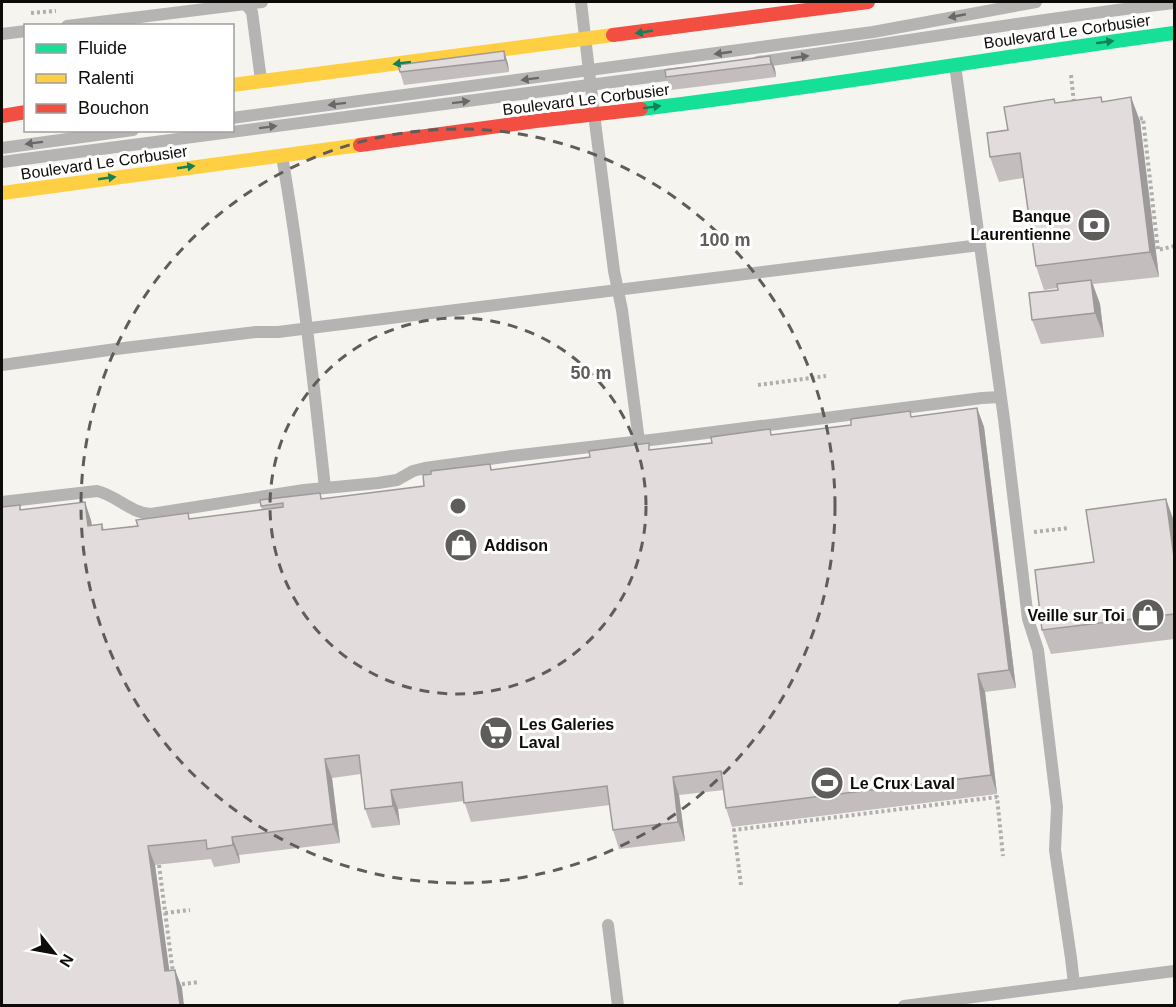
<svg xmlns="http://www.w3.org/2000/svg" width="1176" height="1007" font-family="Helvetica,sans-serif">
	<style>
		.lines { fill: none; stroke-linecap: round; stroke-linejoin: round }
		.path { stroke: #b0afad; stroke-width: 4; stroke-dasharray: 3 3; stroke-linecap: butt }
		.lane { stroke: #b5b4b3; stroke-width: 12 }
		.fast { stroke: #16e098; stroke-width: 14 }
		.slow { stroke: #ffcf43; stroke-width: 14 }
		.jam { stroke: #f24e42; stroke-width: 14 }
		.wall { fill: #c3bdbd }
		.shaded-wall { fill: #9f9a9a }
		.building { fill: #e3dcdc; stroke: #9f9a9a; stroke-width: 1.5 }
		.oneway { fill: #696866 }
		.oneway2 { fill: #128158 }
		.ring { fill: none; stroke: #5f5d5a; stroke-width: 3; stroke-dasharray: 10 8 }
		.labels { text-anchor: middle; stroke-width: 6; stroke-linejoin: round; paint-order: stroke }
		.street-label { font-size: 16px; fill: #0d0c09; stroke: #fff }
		.poi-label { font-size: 16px; font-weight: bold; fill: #0d0c09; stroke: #fff; text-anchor: start }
		.centre { fill: #5f5d5a; stroke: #fff; stroke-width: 3 }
		.ring-label { font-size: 18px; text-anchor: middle; font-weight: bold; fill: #5f5d5a; stroke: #fff; stroke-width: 6; stroke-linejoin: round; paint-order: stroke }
	</style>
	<rect width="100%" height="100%" fill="#f6f4ef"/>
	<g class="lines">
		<!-- path -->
		<g class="path">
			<path d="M 31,13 L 56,11"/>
			<path d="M 1071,75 L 1074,103"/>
			<path d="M 1134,120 L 1143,118 L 1158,250 L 1174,246"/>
			<path d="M 758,385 L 826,376"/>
			<path d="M 1034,532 L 1069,528"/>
			<path d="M 159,865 L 173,973"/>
			<path d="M 741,885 L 734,830 L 997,797 L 1003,856"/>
			<path d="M 165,913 L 190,910"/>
			<path d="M 176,985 L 199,982"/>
		</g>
		<!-- lane -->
		<g class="lane">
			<path d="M 244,2 L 252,12 L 261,80"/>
			<path d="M 581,2 L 594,114 L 614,271 L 622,310 L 639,441"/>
			<path d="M 67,26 L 262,2"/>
			<path d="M 2,34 L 26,31"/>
			<path d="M 758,62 C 897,43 1035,19 1174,3"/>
			<path d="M 955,65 L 1004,419 L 1028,619 L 1038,650 L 1057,807 L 1055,850 L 1071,958 L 1074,984"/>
			<path d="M 232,118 L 873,32 L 1036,2"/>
			<path d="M 2,148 L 133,130"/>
			<path d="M 282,156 C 301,266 313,377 325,488"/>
			<path d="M 2,162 L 681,73"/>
			<path d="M 2,365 L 116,349 L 256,332 L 278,332 L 980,245"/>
			<path d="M 2,502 L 97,491 C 116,495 130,513 151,514 L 304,490 L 378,483 L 397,480 L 413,471 L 425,468 L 512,456 L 659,439 L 982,398 L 1000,397"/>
			<path d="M 608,925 L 618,1006"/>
			<path d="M 904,1006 L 1174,971"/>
		</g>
		<!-- fast -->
		<path class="fast" d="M 641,109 C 819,88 996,57 1174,33"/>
		<!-- slow -->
		<g class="slow">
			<path d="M 232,85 L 613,35"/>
			<path d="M 2,193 L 360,145"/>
		</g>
		<!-- jam -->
		<g class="jam">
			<path d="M 613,35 L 868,2"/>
			<path d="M 2,116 L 26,112"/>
			<path d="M 360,145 L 536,121 L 641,109"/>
		</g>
	</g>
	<!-- wall -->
	<g class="wall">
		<path d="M 504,51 L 508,64 L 509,72 L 404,85 L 400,72 Z"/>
		<path d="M 770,56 L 775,69 L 776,77 L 671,90 L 666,77 Z"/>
		<path d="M 1101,97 L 1102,101 L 1140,121 L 1159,277 L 1093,284 L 1100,304 L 1104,337 L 1041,344 L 1032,320 L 1058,290 L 1057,288 L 1044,290 L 1036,266 L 1023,178 L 999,182 L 990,157 L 1008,130 Z"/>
		<path d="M 977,408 L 984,427 L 1016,688 L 985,692 L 997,794 L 732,827 L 726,808 L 724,790 L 679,795 L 685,841 L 619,849 L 613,830 L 610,805 L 471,822 L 464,801 L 398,809 L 400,825 L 372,828 L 365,809 L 361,774 L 332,778 L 340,843 L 239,855 L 240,863 L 214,867 L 211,859 L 155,865 L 169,970 L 175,970 L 182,988 L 2,1005 L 20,505 L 21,510 L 91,520 L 92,525 L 102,524 L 104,530 L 262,510 L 261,506 L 320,493 L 322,499 L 424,486 L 490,464 L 492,470 L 851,425 Z"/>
		<path d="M 1174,521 L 1174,639 L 1051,654 L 1042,630 L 1094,562 Z"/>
	</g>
	<!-- shaded-wall -->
	<g class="shaded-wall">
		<path d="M 504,51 L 508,64 L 509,72 L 505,60 Z"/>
		<path d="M 770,56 L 775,69 L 776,77 L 771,64 Z"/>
		<path d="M 1131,97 L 1140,121 L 1159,277 L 1150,252 Z"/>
		<path d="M 1091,280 L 1100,304 L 1104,337 L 1095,313 Z"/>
		<path d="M 977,408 L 984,427 L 1016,688 L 1009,670 Z"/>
		<path d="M 1166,499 L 1174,521 L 1174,557 Z"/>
		<path d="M 85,502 L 91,520 L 94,545 L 88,526 Z"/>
		<path d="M 978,674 L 985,692 L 997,794 L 991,775 Z"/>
		<path d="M 325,759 L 332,778 L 340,843 L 333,824 Z"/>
		<path d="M 673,777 L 679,795 L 685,841 L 678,822 Z"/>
		<path d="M 391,790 L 398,809 L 400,825 L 393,806 Z"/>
		<path d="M 232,837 L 239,855 L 240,863 L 233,845 Z"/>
		<path d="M 148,846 L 155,865 L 172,990 L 165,971 Z"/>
		<path d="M 175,970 L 182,988 L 184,1005 L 180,1005 Z"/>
	</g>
	<!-- building -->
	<g class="building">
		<path d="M 504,51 L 505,60 L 400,72 L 398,65 Z"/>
		<path d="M 770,56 L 771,64 L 666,77 L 665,70 Z"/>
		<path d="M 1101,97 L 1102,102 L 1131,97 L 1150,252 L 1036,266 L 1020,153 L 990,157 L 987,133 L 1008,130 L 1004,107 L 1054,99 L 1055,103 Z"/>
		<path d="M 1091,280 L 1095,313 L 1032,320 L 1029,293 L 1058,290 L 1057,284 Z"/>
		<path d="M 977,408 L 1009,670 L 978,674 L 991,775 L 726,808 L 721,771 L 673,777 L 678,822 L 613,830 L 607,786 L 464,803 L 462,782 L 391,790 L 393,806 L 365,809 L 359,755 L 325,759 L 333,824 L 232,837 L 233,845 L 207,849 L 206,840 L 148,846 L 165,971 L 175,970 L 180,1005 L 2,1005 L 2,507 L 20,505 L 20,510 L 85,502 L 88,526 L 102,524 L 102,530 L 138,526 L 136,520 L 188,513 L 189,519 L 283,507 L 283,503 L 261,506 L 260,500 L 320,493 L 321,499 L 424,486 L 423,475 L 431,474 L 431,471 L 490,464 L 491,470 L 590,457 L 589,451 L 649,443 L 649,450 L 712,443 L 711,437 L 740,433 L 770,429 L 771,435 L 851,425 L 851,419 L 910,411 L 911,417 Z"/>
		<path d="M 1166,499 L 1174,557 L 1174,614 L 1042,630 L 1035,570 L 1094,562 L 1086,510 Z"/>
	</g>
	<!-- one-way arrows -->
	<defs><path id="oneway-solid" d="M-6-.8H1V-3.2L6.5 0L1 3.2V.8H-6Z" transform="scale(1.5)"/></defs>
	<g class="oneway">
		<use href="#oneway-solid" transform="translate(957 16) rotate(169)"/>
		<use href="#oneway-solid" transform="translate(723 53) rotate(172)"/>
		<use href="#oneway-solid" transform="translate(800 57) rotate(-8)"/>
		<use href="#oneway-solid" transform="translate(530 79) rotate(173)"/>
		<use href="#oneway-solid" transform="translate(461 102) rotate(-7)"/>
		<use href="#oneway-solid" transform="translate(337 104) rotate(173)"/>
		<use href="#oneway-solid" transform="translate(268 127) rotate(-7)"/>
		<use href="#oneway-solid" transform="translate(34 143) rotate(173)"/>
	</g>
	<g class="oneway2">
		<use href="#oneway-solid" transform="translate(644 32) rotate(171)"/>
		<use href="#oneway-solid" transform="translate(1105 42) rotate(-8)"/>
		<use href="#oneway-solid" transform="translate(402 63) rotate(173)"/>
		<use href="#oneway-solid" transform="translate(652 107) rotate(-7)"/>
		<use href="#oneway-solid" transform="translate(186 167) rotate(-8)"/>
		<use href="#oneway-solid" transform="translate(107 178) rotate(-8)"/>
	</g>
	<!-- distance rings -->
	<g class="ring">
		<circle cx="458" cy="506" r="188"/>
		<circle cx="458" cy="506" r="377"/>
	</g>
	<!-- icons -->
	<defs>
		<g id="bank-disc" transform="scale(1.725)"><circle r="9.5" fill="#5f5d5a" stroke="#fff"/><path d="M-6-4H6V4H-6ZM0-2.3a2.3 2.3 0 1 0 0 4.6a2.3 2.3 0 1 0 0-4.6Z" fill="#fff"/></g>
		<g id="shop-disc" transform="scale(1.725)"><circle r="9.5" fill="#5f5d5a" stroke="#fff"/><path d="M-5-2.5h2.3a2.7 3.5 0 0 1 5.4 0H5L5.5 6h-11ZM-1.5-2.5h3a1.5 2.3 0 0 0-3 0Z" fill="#fff"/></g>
		<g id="supermarket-disc" transform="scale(1.725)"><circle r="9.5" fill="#5f5d5a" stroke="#fff"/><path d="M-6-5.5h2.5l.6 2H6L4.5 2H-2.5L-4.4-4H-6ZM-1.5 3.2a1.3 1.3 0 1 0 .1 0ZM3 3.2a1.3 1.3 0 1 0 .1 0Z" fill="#fff"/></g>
		<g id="stadium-disc" transform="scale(1.725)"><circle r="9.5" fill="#5f5d5a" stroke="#fff"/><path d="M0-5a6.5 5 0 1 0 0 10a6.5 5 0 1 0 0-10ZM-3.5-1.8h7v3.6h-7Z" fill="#fff"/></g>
	</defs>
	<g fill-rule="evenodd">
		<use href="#bank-disc" x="1094" y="225"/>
		<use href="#shop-disc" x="461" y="545"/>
		<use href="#shop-disc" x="1148" y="615"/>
		<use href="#supermarket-disc" x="496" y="733"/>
		<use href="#stadium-disc" x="827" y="783"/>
	</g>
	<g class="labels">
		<!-- street labels -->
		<g class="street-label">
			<text transform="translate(1067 31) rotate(-8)" y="6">Boulevard Le Corbusier</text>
			<text transform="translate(586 99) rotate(-7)" y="6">Boulevard Le Corbusier</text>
			<text transform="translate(104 162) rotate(-8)" y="6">Boulevard Le Corbusier</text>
		</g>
		<!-- poi labels -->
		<g class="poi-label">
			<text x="1071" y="222" text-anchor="end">Banque<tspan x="1071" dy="18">Laurentienne</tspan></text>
			<text x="484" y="551">Addison</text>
			<text x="1125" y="621" text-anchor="end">Veille sur Toi</text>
			<text x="519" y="730">Les Galeries<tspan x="519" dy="18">Laval</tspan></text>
			<text x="850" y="789">Le Crux Laval</text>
		</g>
	</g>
	<circle cx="458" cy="506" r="9" class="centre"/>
	<g class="ring-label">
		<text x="725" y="246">100 m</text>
		<text x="591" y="379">50 m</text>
	</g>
	<!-- border -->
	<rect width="1176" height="1007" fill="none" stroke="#0d0c09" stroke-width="6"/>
	<!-- legend -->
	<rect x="24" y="24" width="210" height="108" fill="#ffffff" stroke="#9e9e9d" stroke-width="1.5"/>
	<rect x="36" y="44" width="30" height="9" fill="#16e098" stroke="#9e9e9d" stroke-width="1.5"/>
	<text x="78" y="54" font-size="18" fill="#0d0c09">Fluide</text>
	<rect x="36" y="74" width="30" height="9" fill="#ffcf43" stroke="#9e9e9d" stroke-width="1.5"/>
	<text x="78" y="84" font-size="18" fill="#0d0c09">Ralenti</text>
	<rect x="36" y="104" width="30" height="9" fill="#f24e42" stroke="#9e9e9d" stroke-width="1.5"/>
	<text x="78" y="114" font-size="18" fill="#0d0c09">Bouchon</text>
	<!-- north arrow -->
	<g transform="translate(54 953) rotate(121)" stroke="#ffffff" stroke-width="4.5" paint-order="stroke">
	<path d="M0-4.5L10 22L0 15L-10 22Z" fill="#0d0c09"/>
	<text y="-9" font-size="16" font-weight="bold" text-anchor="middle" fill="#0d0c09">N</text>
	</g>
</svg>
